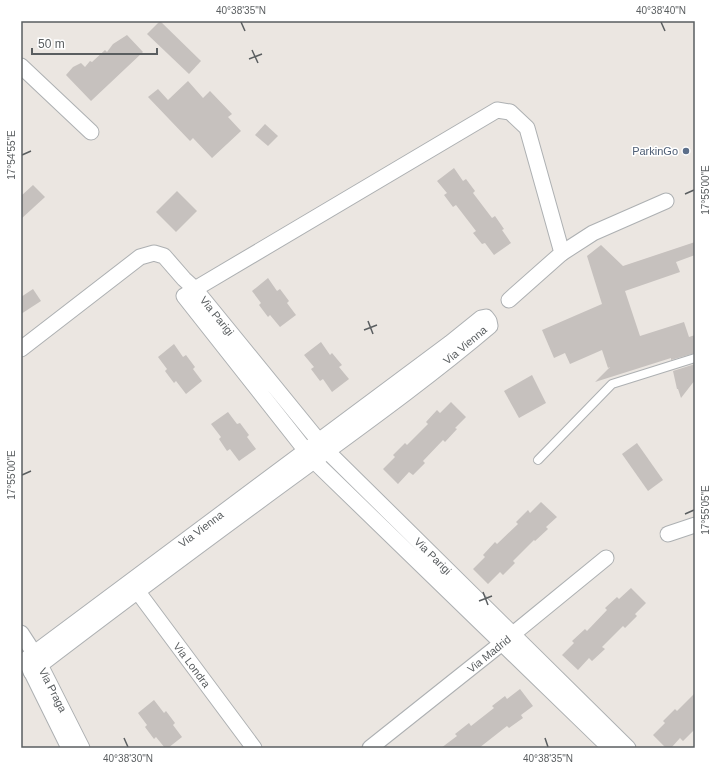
<svg xmlns="http://www.w3.org/2000/svg" width="716" height="769" font-family="Helvetica,sans-serif">
	<style>
		.building { fill: #c6c1be }
		.lines { fill: none; stroke-linecap: round; stroke-linejoin: round }
		.service-casing { stroke: #adb0b2; stroke-width: 10 }
		.minor-casing { stroke: #adb0b2; stroke-width: 17 }
		.service { stroke: #fff; stroke-width: 8 }
		.minor { stroke: #fff; stroke-width: 15 }
		.ticks { fill: none; stroke: #5a5e60; stroke-width: 1.5 }
		.service-dot { fill: #5c6f8a; stroke: #fff; stroke-width: 1.5 }
		.labels { text-anchor: middle; stroke-width: 3; stroke-linejoin: round; paint-order: stroke }
		.service-label { font-size: 11px; fill: #4e5e75; stroke: #fff; text-anchor: end }
		.street-label { font-size: 11px; fill: #5a5e60; stroke: #fff }
		.neatline { fill: none; stroke: #5a5e60; stroke-width: 1.5 }
		.ticks-label { font-size: 10px; text-anchor: middle; fill: #5a5e60 }
	</style>
	<rect width="100%" height="100%" fill="#ebe6e1"/>
	<!-- building -->
	<g class="building">
		<path d="M 160,21 L 201,61 L 189,74 L 147,34 Z"/>
		<path d="M 127,35 L 143,52 L 91,101 L 66,75 L 73,67 L 81,63 L 85,67 L 90,61 L 92,62 L 105,50 L 107,52 L 113,44 Z"/>
		<path d="M 188,81 L 203,98 L 210,91 L 232,114 L 228,117 L 241,131 L 212,158 L 193,138 L 190,141 L 148,97 L 158,89 L 168,100 Z"/>
		<path d="M 265,124 L 278,136 L 268,146 L 255,135 Z"/>
		<path d="M 454,168 L 463,181 L 466,179 L 475,191 L 473,193 L 492,218 L 495,216 L 504,229 L 502,230 L 511,243 L 494,255 L 485,243 L 482,244 L 473,233 L 476,231 L 456,205 L 453,207 L 444,195 L 447,193 L 437,181 Z"/>
		<path d="M 33,185 L 45,197 L 21,219 L 21,196 Z"/>
		<path d="M 177,191 L 197,211 L 176,232 L 156,212 Z"/>
		<path d="M 695,242 L 695,255 L 676,262 L 680,272 L 625,291 L 640,336 L 684,322 L 689,337 L 695,335 L 695,353 L 671,360 L 671,358 L 595,382 L 610,367 L 608,368 L 602,350 L 570,364 L 565,353 L 554,358 L 542,330 L 602,304 L 587,256 L 601,245 L 623,266 Z"/>
		<path d="M 268,278 L 277,291 L 280,289 L 289,301 L 287,303 L 296,315 L 280,327 L 270,315 L 268,317 L 259,305 L 261,303 L 252,291 Z"/>
		<path d="M 33,289 L 41,301 L 21,314 L 21,297 Z"/>
		<path d="M 321,342 L 330,355 L 332,353 L 342,365 L 339,367 L 349,379 L 332,392 L 323,379 L 320,381 L 311,369 L 314,367 L 304,355 Z"/>
		<path d="M 174,344 L 183,357 L 186,355 L 195,367 L 193,369 L 202,381 L 186,394 L 176,381 L 174,383 L 165,371 L 167,369 L 158,357 Z"/>
		<path d="M 695,364 L 695,380 L 681,398 L 678,389 L 677,389 L 673,371 Z"/>
		<path d="M 532,375 L 546,403 L 519,418 L 504,391 Z"/>
		<path d="M 451,402 L 466,417 L 455,428 L 457,429 L 445,442 L 443,440 L 423,461 L 425,463 L 413,475 L 409,472 L 398,484 L 383,469 L 395,457 L 393,455 L 405,443 L 407,445 L 428,424 L 426,422 L 437,410 L 440,413 Z"/>
		<path d="M 228,412 L 237,424 L 240,423 L 249,435 L 247,437 L 256,449 L 239,461 L 230,449 L 227,451 L 219,439 L 221,437 L 211,424 Z"/>
		<path d="M 637,443 L 663,480 L 648,491 L 622,454 Z"/>
		<path d="M 541,502 L 557,517 L 546,527 L 548,529 L 535,541 L 534,540 L 513,561 L 515,563 L 503,575 L 500,572 L 488,584 L 473,569 L 485,557 L 483,555 L 495,542 L 497,544 L 518,524 L 516,522 L 528,510 L 530,513 Z"/>
		<path d="M 631,588 L 646,603 L 635,614 L 637,616 L 625,628 L 623,626 L 602,647 L 605,649 L 592,661 L 589,658 L 578,670 L 562,655 L 574,643 L 572,641 L 585,629 L 587,631 L 607,610 L 605,608 L 617,597 L 619,599 Z"/>
		<path d="M 520,689 L 533,706 L 521,715 L 523,718 L 509,728 L 507,726 L 479,748 L 441,748 L 457,736 L 455,734 L 469,723 L 471,726 L 494,708 L 492,706 L 505,696 L 507,699 Z"/>
		<path d="M 695,693 L 695,729 L 683,741 L 680,738 L 671,748 L 666,748 L 653,735 L 665,723 L 663,721 L 675,709 L 677,711 Z"/>
		<path d="M 154,700 L 164,713 L 166,711 L 175,723 L 173,725 L 182,737 L 168,748 L 165,748 L 156,737 L 154,739 L 145,727 L 147,725 L 138,713 Z"/>
	</g>
	<g class="lines">
		<!-- service casing -->
		<g class="service-casing">
			<path id="service" d="M 538,460 L 612,384 L 695,358"/>
		</g>
		<!-- minor casing -->
		<g class="minor-casing">
			<g id="minor">
				<path d="M 21,66 L 91,132"/>
				<path d="M 562,253 L 593,233 L 666,201"/>
				<path d="M 21,349 L 140,257 L 154,253 L 164,256 L 184,279 L 195,289 L 497,110 L 510,112 L 527,128 L 562,253 L 509,300"/>
				<path d="M 668,534 L 695,525"/>
				<path d="M 132,584 L 254,748"/>
				<path d="M 21,633 L 34,653 L 82,748"/>
				<path d="M 25,660 L 450,343 L 481,318 L 486,317 L 489,321 L 490,326 C 425,381 356,430 288,480 C 202,543 116,607 31,672"/>
				<path d="M 27,663 L 69,748"/>
				<path d="M 370,748 L 502,643 L 606,558"/>
				<path d="M 610,748 L 314,461 L 184,296 L 195,289 L 327,451 L 628,748"/>
			</g>
		</g>
		<!-- service -->
		<use href="#service" class="service"/>
		<!-- minor -->
		<use href="#minor" class="minor"/>
	</g>
	<!-- ticks -->
	<path class="ticks" d="M 241,22 L 245,31M 661,22 L 665,31M 252,50 L 258,63M 249,59 L 262,54M 22,155 L 31,151M 685,194 L 694,190M 368,321 L 373,334M 364,330 L 377,325M 22,475 L 31,471M 685,514 L 694,510M 483,592 L 488,605M 479,601 L 492,596M 124,738 L 128,747M 545,738 L 548,747"/>
	<!-- markers -->
	<circle class="service-dot" cx="686" cy="151" r="4"/>
	<g class="labels">
		<!-- service labels -->
		<g class="service-label">
			<text x="678" y="155">ParkinGo</text>
		</g>
		<!-- street labels -->
		<g class="street-label">
			<text transform="translate(217 316) rotate(51)" y="4">Via Parigi</text>
			<text transform="translate(465 345) rotate(-40)" y="4">Via Vienna</text>
			<text transform="translate(201 529) rotate(-37)" y="4">Via Vienna</text>
			<text transform="translate(433 556) rotate(45)" y="4">Via Parigi</text>
			<text transform="translate(489 654) rotate(-39)" y="4">Via Madrid</text>
			<text transform="translate(192 665) rotate(53)" y="4">Via Londra</text>
			<text transform="translate(53 690) rotate(63)" y="4">Via Praga</text>
		</g>
	</g>
	<!-- border -->
	<rect width="716" height="769" fill="none" stroke="#ffffff" stroke-width="44"/>
	<!-- scale -->
	<path d="M32 48v6h125v-6" fill="none" stroke="#5a5e60" stroke-width="2"/>
	<text x="38" y="48" font-size="12" fill="#5a5e60" stroke="#ffffff" stroke-width="3" paint-order="stroke">50 m</text>
	<rect x="22" y="22" width="672" height="725" class="neatline"/>
	<g class="ticks-label">
		<text x="241" y="14">40°38'35"N</text>
		<text x="661" y="14">40°38'40"N</text>
		<text transform="translate(11 155) rotate(-90)" y="4">17°54'55"E</text>
		<text transform="translate(705 190) rotate(-90)" y="4">17°55'00"E</text>
		<text transform="translate(11 475) rotate(-90)" y="4">17°55'00"E</text>
		<text transform="translate(705 510) rotate(-90)" y="4">17°55'05"E</text>
		<text x="128" y="762">40°38'30"N</text>
		<text x="548" y="762">40°38'35"N</text>
	</g>
</svg>
